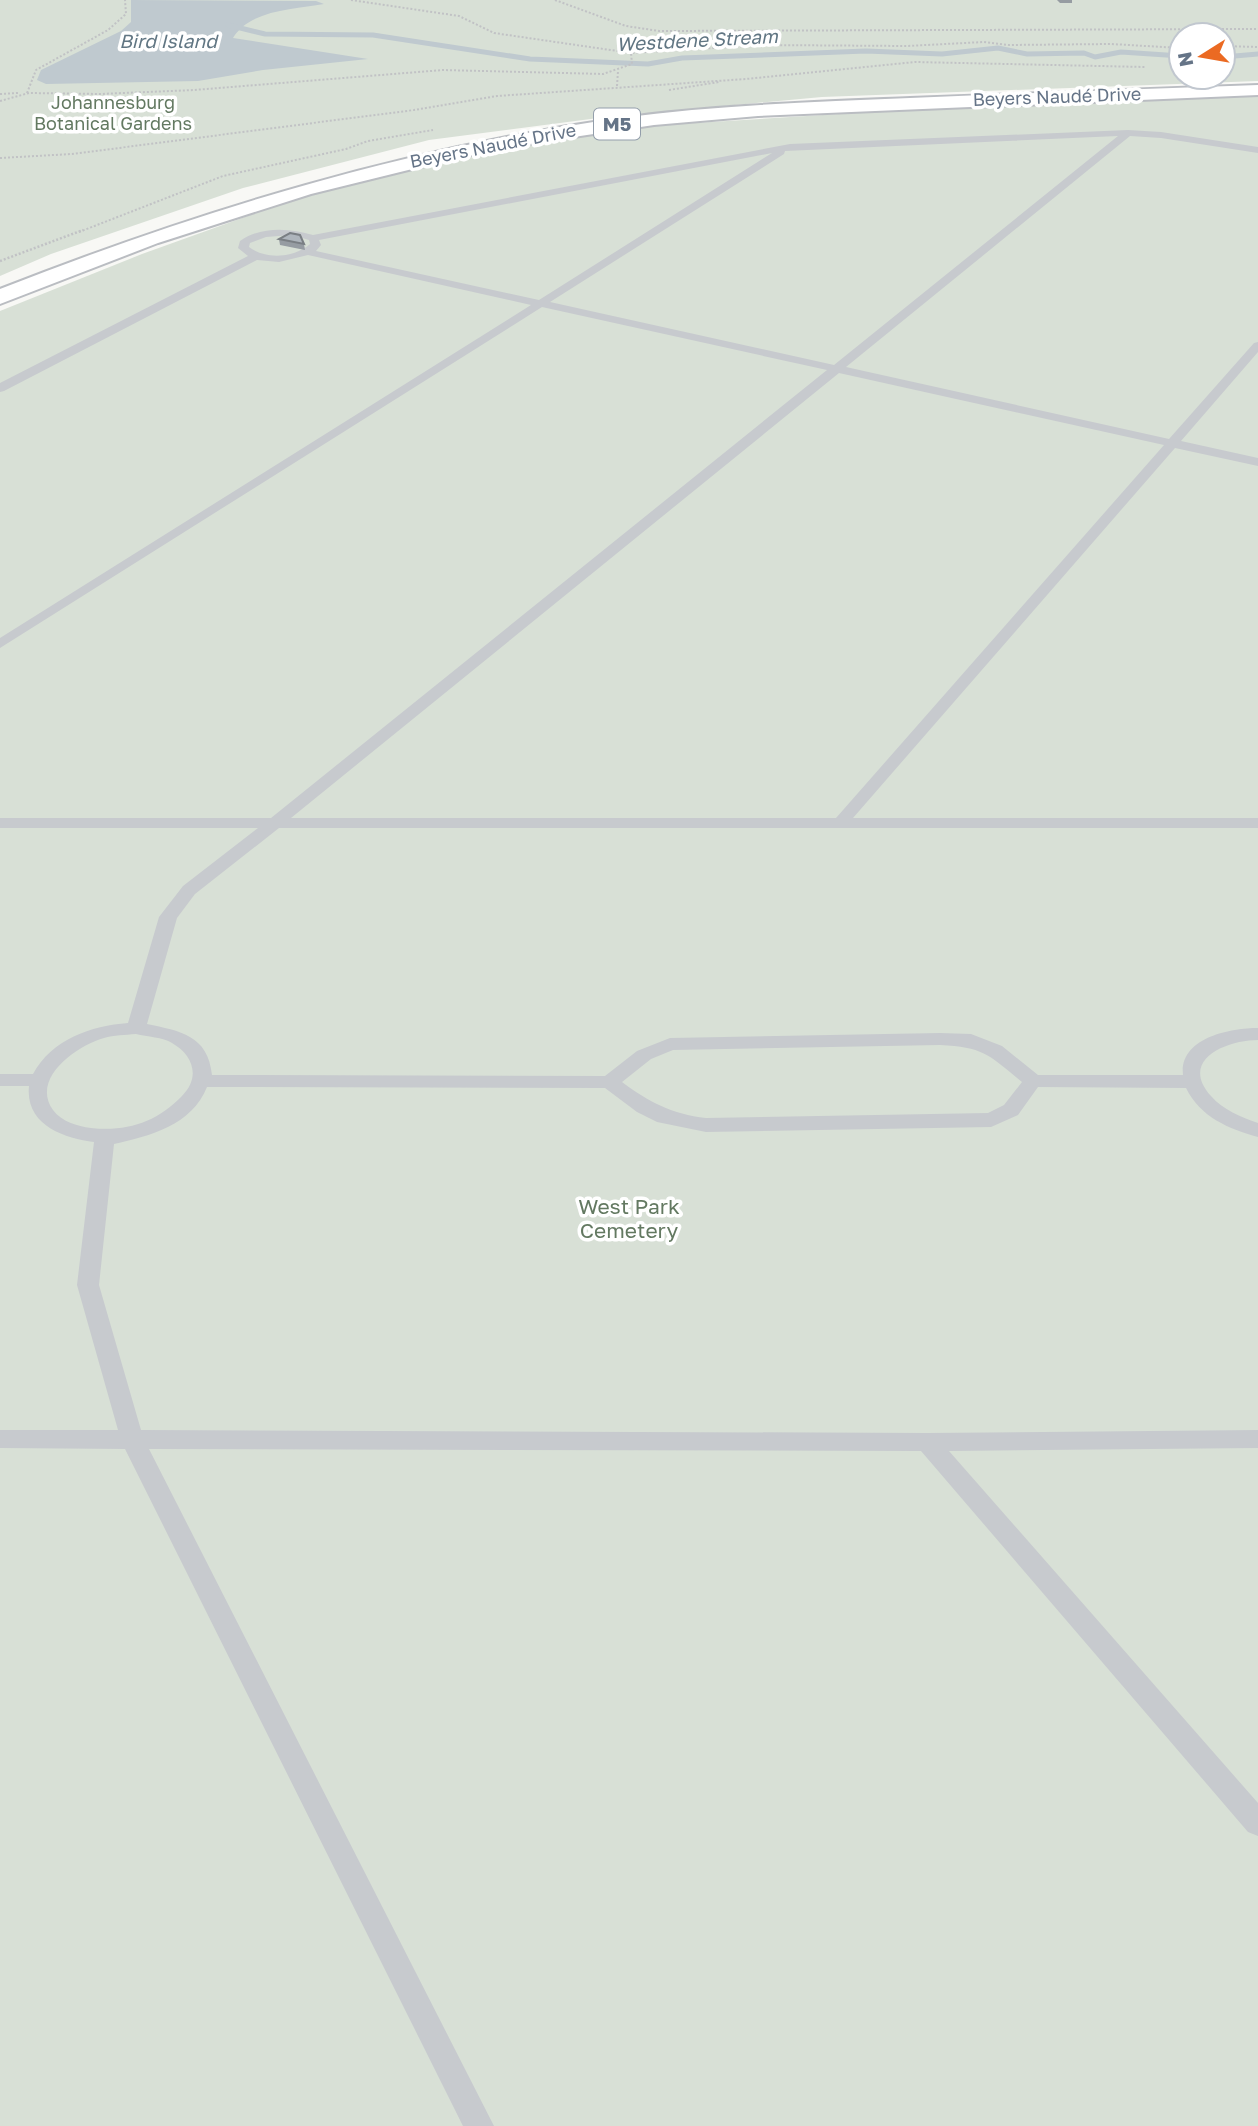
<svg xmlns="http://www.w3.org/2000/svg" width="1258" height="2126" font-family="'Golos Text',sans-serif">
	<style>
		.green { fill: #d8e0d6; fill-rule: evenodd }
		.water { fill: #bfc9cf }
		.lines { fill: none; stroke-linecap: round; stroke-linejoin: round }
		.stream { stroke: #bfc9cf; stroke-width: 5 }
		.primary-casing { stroke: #babdc2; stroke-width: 4 }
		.path-far1 { stroke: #c1c2c5; stroke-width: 2; stroke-dasharray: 2 2; stroke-linecap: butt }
		.path { stroke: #c1c2c5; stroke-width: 2.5; stroke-dasharray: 2 2; stroke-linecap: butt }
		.lane { fill: #c7cace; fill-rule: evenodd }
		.primary { fill: #fff; fill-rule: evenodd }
		.wall { fill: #969ca2 }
		.building { fill: #aeb5bc; stroke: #7a7f84; stroke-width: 2 }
		.labels { text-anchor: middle; stroke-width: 7; stroke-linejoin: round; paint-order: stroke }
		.far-street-label { font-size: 18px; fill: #657487; stroke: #fff }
		.far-park-label { font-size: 18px; fill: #637961; stroke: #fff }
		.far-water-label { font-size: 19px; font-style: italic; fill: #617683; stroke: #fff }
		.shield { fill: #fff; stroke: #939eab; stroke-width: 2 }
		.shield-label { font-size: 19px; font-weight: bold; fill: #657487 }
		.park-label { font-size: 21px; fill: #637961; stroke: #fff }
	</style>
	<rect width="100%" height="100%" fill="#f8f8f5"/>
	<!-- green -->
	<g class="green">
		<path d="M 0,0 L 1258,0 L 1258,81 L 822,97 L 606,117 L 429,140 L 243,188 L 51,254 L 0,276 ZM 1181,35 L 1223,35 L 1223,77 L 1181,77 Z"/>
		<path d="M 1258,96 L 1258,2126 L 0,2126 L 0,311 L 142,254 L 281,204 L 426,163 L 629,127 L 1035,102 Z"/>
	</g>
	<!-- water -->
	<path class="water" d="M 131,0 L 316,1 L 324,4 C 295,9 249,10 233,38 L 368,59 L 263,70 L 198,81 L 46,84 L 37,80 L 41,70 L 121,31 L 131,22 Z"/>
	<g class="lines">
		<!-- stream -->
		<g class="stream">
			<path d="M 228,25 L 265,34 L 373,35 L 530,59 L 648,64 L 682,58 L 866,51 L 942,54 L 998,48 L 1027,54 L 1084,53 L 1095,57 L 1121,52 L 1181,56"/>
			<path d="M 1223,57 L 1258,54"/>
		</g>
		<!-- primary casing -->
		<g class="primary-casing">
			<path id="primary" d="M 1258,85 L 1258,95 L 758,116 L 654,125 L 540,142 L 461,157 L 311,194 L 158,243 L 0,304 L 0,289 C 201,210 406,148 620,118 C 716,105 813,102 910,98 C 1026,93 1142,89 1258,85 Z"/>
		</g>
		<!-- path-far1 -->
		<g class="path-far1">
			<path d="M 351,0 L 459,16 L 494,33 L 631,53 L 762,45 L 907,46 L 984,42 L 1009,45 L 1111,44 L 1181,48"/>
			<path d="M 555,0 L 626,26 L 659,31 L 1258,29"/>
			<path d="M 1223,46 L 1258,47"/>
			<path d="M 617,86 L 618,71"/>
			<path d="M 669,90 L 719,82"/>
			<path d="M 27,93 L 36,70 L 108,30 L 126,14 L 125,0"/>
			<path d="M 0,94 L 18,93"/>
			<path d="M 0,101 L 29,93 L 100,94 L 194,90 L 443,70 L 603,74 L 632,64 L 631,53"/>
			<path d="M 0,158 L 72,154 L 414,110 L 497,96 L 746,79 L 915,62 L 1145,67"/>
			<path d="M 79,232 L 223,176 L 346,149 L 368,141 L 433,130"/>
		</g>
		<!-- path -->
		<path class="path" d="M 0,261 L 83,230"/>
		<!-- lane -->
		<path class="lane" d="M 1128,130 L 1161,132 L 1258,147 L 1258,153 L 1161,138 L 1130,136 L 846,367 L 1169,439 L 1254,343 L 1258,342 L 1258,352 L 1181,441 L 1258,458 L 1258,466 L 1175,448 L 853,818 L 1258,818 L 1258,828 L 279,828 L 195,894 L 177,918 L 147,1024 C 180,1031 208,1035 212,1075 L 605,1076 L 637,1051 L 670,1038 L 940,1033 L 971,1034 L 1002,1046 L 1038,1075 L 1183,1075 C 1179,1038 1230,1028 1258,1028 L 1258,1040 C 1228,1040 1178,1059 1211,1096 C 1223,1110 1241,1117 1258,1123 L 1258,1137 C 1229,1129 1200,1117 1186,1088 L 1038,1087 L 1018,1115 L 991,1127 L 706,1132 L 657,1122 L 637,1112 L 605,1088 L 207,1087 C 192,1125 150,1136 114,1144 L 99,1285 L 141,1430 L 927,1433 L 1258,1430 L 1258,1448 L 949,1451 L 1258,1803 L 1258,1836 L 1248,1832 L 921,1451 L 149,1449 L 494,2126 L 463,2126 L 125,1449 L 0,1448 L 0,1430 L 118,1430 L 77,1285 L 94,1142 C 64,1138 25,1125 29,1086 L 0,1086 L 0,1074 L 33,1074 C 52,1039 91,1026 128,1023 L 159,917 L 183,886 L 258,828 L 0,828 L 0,818 L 271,818 L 827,370 L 542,307 L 0,648 L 0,638 L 531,305 L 308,255 L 279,262 L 257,260 L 4,391 L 0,392 L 0,383 L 248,256 L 238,248 L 240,241 C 261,226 290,228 313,235 L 790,144 ZM 1118,136 L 834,365 L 550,302 L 784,154 L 785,151 ZM 772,153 L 539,300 L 316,251 L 321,245 L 319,240 ZM 292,235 L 309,240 L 310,244 C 294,258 266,260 249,247 L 250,243 L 266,237 ZM 839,373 L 1164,445 L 836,818 L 291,818 ZM 136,1034 C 147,1037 163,1037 172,1043 C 193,1055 201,1077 182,1096 C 157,1122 127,1132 91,1128 C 77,1126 62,1122 53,1110 C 30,1078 78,1045 104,1038 C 114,1035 125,1035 136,1034 ZM 940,1045 C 984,1047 989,1055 1022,1082 L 1004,1105 L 988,1113 L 706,1118 C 672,1114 649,1102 622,1082 L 651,1059 L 673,1050 Z"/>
		<!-- primary -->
		<use href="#primary" class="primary"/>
	</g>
	<!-- wall -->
	<g class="wall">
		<path d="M 1057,0 L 1072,0 L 1072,3 L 1060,3 Z"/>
		<path d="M 279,239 L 304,244 L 305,250 L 280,245 Z"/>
	</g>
	<!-- building -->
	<path class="building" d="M 290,233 L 300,235 L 304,244 L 279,239 Z"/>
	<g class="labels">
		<!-- far-street labels -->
		<g class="far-street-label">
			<text transform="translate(1057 97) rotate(-2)" y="6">Beyers Naudé Drive</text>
			<text transform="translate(493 146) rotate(-11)" y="6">Beyers Naudé Drive</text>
		</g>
		<!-- far-park labels -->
		<g class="far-park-label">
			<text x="113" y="109">Johannesburg<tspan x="113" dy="21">Botanical Gardens</tspan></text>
		</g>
		<!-- far-water labels -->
		<g class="far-water-label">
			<text transform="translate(697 40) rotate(-3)" y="7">Westdene Stream</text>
			<text x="168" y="48">Bird Island</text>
		</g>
		<!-- shield labels -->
		<rect class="shield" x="594" y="108.5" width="46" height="31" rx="5"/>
		<g class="shield-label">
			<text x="617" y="131">M5</text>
		</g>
		<!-- park labels -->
		<g class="park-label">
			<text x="629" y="1214">West Park<tspan x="629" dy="24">Cemetery</tspan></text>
		</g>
	</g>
	<!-- north arrow -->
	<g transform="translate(1202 56) rotate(259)"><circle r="33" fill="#ffffff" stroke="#c1c7cf" stroke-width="2"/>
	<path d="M0-5L12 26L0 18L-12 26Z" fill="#eb6a22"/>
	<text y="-10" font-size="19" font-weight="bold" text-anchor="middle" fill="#657487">N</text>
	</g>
</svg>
